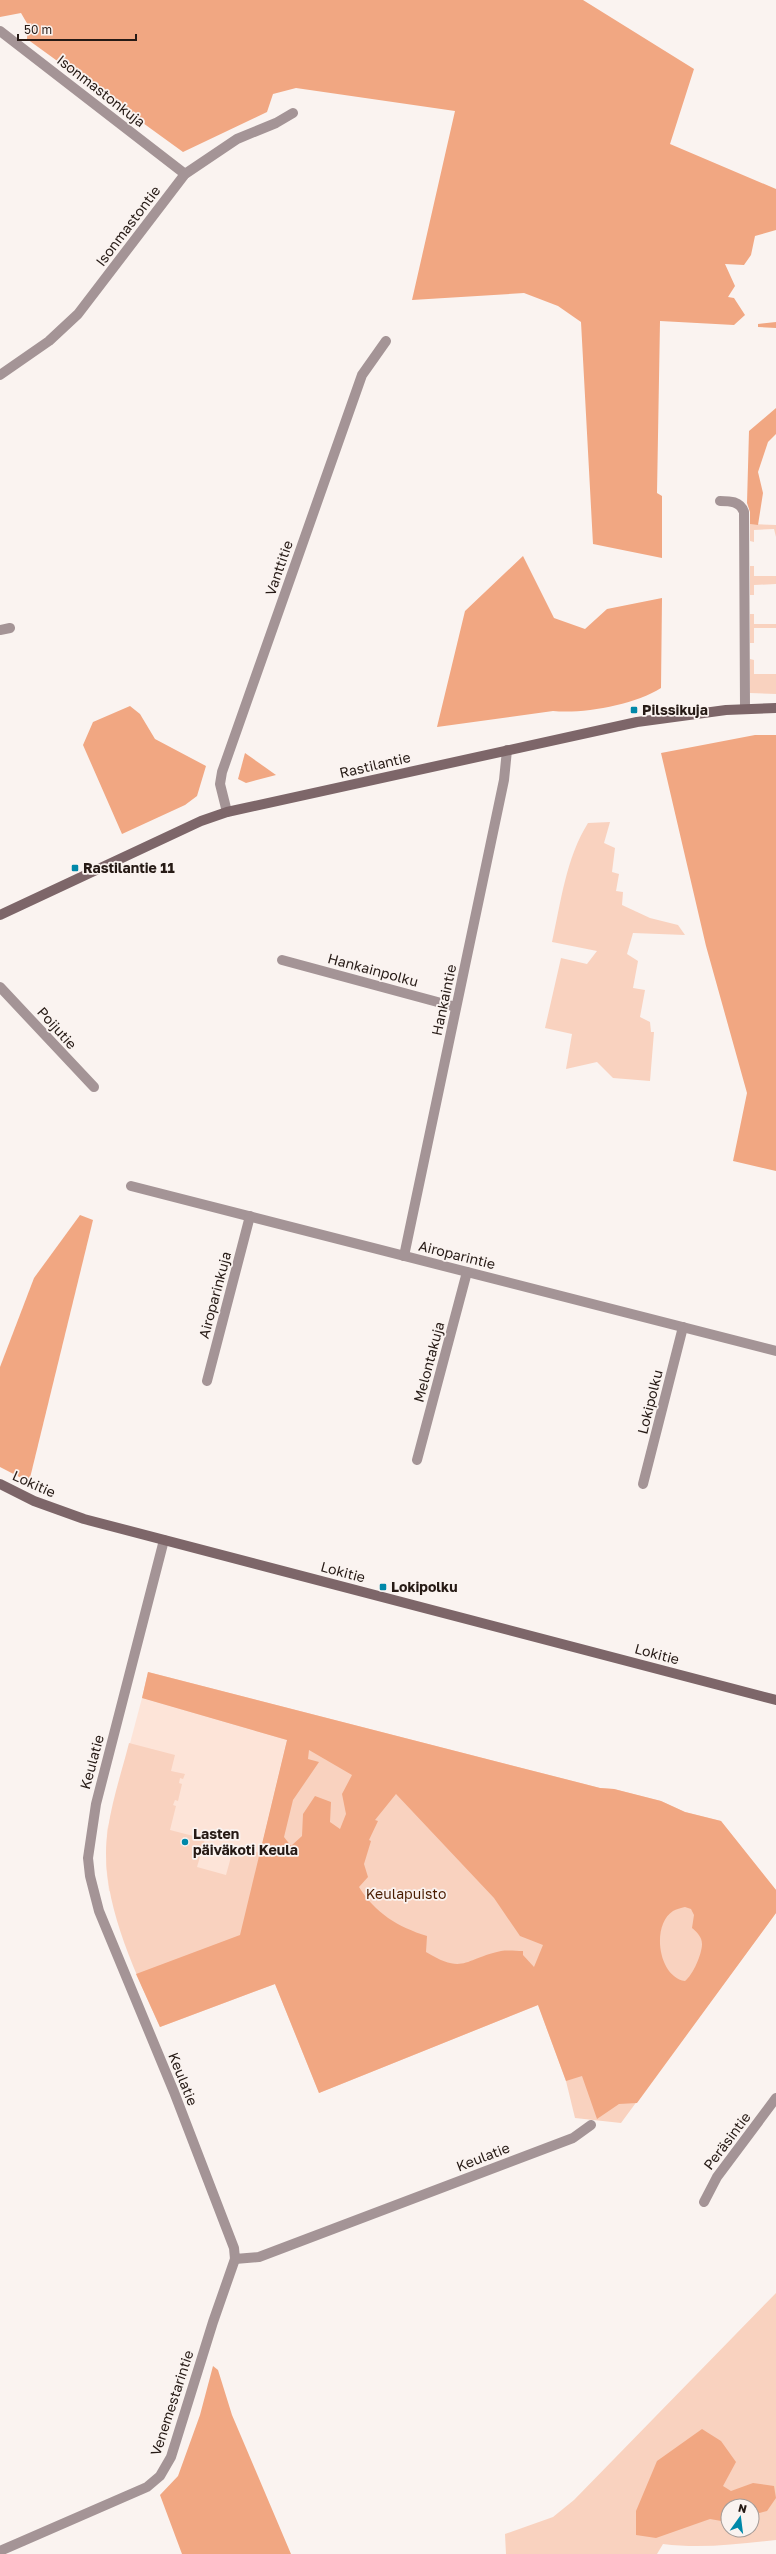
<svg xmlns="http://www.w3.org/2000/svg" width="776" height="2554" font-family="'Golos Text',sans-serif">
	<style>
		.built { fill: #fde4d8 }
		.green { fill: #f9d2bf; fill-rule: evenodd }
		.forest { fill: #f1a782; fill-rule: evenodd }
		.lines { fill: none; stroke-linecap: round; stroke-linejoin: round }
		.street { stroke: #a49496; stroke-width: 10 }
		.secondary { stroke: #7d6669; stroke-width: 10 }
		.poi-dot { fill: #0088a9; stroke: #faf3f0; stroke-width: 1.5 }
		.labels { text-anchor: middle; stroke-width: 3.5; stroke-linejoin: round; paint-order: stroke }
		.street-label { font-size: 14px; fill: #261a15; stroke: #faf3f0 }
		.poi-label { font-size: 14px; font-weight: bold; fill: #261a15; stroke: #faf3f0; text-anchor: start }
		.park-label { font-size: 14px; fill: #4a1d01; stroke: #faf3f0 }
	</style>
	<rect width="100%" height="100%" fill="#faf3f0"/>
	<!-- built -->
	<path class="built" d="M 142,1698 L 287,1739 L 240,1935 L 109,1891 L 106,1867 L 107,1830 Z"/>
	<!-- green -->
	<g class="green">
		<path d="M 750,524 L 776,525 L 776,537 L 774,529 L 754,530 L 754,542 L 750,541 Z"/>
		<path d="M 750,566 L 754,566 L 754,576 L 776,576 L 776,584 L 754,585 L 754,595 L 750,595 Z"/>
		<path d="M 750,614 L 754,614 L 754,624 L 776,624 L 776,628 L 754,628 L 754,643 L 750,643 Z"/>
		<path d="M 750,659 L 754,660 L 754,674 L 776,674 L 776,694 L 750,693 Z"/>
		<path d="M 610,822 L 604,843 L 615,848 L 612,872 L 619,874 L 616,891 L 623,892 L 622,905 L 650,918 L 678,925 L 685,935 L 633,933 L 627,954 L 638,961 L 633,988 L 645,990 L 640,1017 L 650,1022 L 651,1032 L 654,1032 L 650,1081 L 613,1078 L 597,1062 L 566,1069 L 572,1034 L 545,1028 L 561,958 L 587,964 L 597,951 L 552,942 C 561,902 566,858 588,823 Z"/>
		<path d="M 148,1672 L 600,1788 L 614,1789 L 661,1801 L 685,1812 L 721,1821 L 776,1890 L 776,1913 L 621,2123 L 575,2118 L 566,2081 L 538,2005 L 319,2093 L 275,1984 L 160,2027 C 134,1969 97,1894 108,1829 C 112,1800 122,1771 129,1743 L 175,1755 L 171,1771 L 185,1774 L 183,1779 L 180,1778 L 179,1783 L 182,1784 L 178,1801 L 175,1800 L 173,1805 L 176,1806 L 170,1830 L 205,1839 L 197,1867 L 226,1875 L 234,1846 L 260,1853 L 287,1740 L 142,1698 Z"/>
		<path d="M 776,2293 L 776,2540 C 738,2544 701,2549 663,2544 L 657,2554 L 506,2554 L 505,2534 L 553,2517 L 574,2500 ZM 728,2506 L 752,2506 L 752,2530 L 728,2530 Z"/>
	</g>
	<!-- forest -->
	<g class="forest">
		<path d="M 0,0 L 583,0 L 694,69 L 670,144 L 776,189 L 776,230 L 755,236 L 751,255 L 744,265 L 725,264 L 735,286 L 728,297 L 734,298 L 745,315 L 734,325 L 660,321 L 657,493 L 662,496 L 662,558 L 593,544 L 581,322 L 558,306 L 524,293 L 412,300 L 455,111 L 296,88 L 273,94 L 267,112 L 183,152 L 27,39 L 28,25 L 21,13 L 0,17 Z"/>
		<path d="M 776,322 L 776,328 L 758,327 L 758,324 Z"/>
		<path d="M 776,408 L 776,434 L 768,442 L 758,472 L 763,493 L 758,525 L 750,524 L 750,512 L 747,503 L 749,431 Z"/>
		<path d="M 523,556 L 554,618 L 585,629 L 607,609 L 662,598 L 661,688 C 634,705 584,714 553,711 L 437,727 L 465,611 Z"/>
		<path d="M 130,706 L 140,714 L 155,739 L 206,766 L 197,796 L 185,805 L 122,834 L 83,745 L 93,722 Z"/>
		<path d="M 755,735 L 776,735 L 776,1171 L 733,1161 L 747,1093 L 706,946 L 661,753 Z"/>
		<path d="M 245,753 L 276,775 L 246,783 L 238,779 Z"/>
		<path d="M 80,1215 L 93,1220 L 29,1482 L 0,1467 L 0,1367 L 34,1278 Z"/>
		<path d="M 148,1672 L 600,1788 L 614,1789 L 661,1801 L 685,1812 L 721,1821 L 776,1890 L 776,1913 L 637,2103 L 619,2104 L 597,2119 L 582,2076 L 566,2081 L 538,2005 L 319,2093 L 275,1984 L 160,2027 L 136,1974 L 240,1935 L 287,1740 L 142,1698 ZM 309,1750 L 352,1775 L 342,1794 L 346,1814 L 340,1829 L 330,1822 L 331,1802 L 315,1796 L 303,1814 L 302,1836 L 291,1846 L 284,1837 L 293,1800 L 319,1762 L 308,1759 ZM 396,1794 L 494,1898 L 520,1936 L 543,1945 L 534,1967 L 523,1955 L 523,1951 C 516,1951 508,1950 501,1951 C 464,1959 464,1975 426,1952 L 427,1936 C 398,1927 375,1913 359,1887 L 368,1877 L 364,1864 L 371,1841 L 369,1840 L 378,1821 L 375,1820 ZM 685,1907 L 691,1909 L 694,1915 L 692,1928 C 697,1932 702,1937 702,1944 C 702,1954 693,1975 685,1981 C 658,1977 651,1925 673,1911 C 676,1909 681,1908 685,1907 Z"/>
		<path d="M 213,2366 L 218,2370 L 232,2415 L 291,2554 L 182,2554 L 160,2495 L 178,2476 L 200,2415 Z"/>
		<path d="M 702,2429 L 721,2441 L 736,2462 L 723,2486 L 731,2491 L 753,2483 L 774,2486 L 776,2498 L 767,2511 L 752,2515 L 752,2506 L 728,2506 L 727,2522 L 710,2519 L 656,2538 L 636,2535 L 636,2511 L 657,2461 Z"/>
	</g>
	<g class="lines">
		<!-- street -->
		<g class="street">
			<path d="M 0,31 L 185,174"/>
			<path d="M 0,375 L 49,341 L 78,314 L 185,174 L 237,139 L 276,123 L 293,113"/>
			<path d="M 720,501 C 730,501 740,501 744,512 L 745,708"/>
			<path d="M 0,630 L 10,628"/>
			<path d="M 227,812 L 220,784 L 222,772 L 362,375 L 386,341"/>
			<path d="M 282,960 L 456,1007"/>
			<path d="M 0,987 L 94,1087"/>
			<path d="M 131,1186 L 776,1351"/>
			<path d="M 404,1256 L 504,780 L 507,750"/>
			<path d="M 207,1381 L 250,1216"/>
			<path d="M 417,1460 L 467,1272"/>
			<path d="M 643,1484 L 683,1327"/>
			<path d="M 164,1540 L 96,1804 L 88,1858 L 90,1876 L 99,1911 L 174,2092 L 234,2248 L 235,2259 L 259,2257 L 573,2138 L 591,2125"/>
			<path d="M 704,2202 L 717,2177 L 776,2098"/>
			<path d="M 0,2551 L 147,2487 L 160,2476 L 171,2457 L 213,2322 L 235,2259"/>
		</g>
		<!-- secondary -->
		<g class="secondary">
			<path d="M 0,915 L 201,821 L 227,812 L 637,722 L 726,710 L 776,708"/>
			<path d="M 0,1484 L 34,1501 L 84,1519 L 776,1700"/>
		</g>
	</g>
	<!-- markers -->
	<g class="poi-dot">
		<rect x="630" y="706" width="8" height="8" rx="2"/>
		<rect x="71" y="864" width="8" height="8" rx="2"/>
		<rect x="379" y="1583" width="8" height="8" rx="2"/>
		<circle cx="185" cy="1842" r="4"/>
	</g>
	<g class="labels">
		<!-- street labels -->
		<g class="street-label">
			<text transform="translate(101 91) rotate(38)" y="5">Isonmastonkuja</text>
			<text transform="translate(128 226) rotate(-53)" y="5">Isonmastontie</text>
			<text transform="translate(279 568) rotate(-71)" y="5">Vanttitie</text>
			<text transform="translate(375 765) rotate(-13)" y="5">Rastilantie</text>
			<text transform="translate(373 970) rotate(15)" y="5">Hankainpolku</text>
			<text transform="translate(444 1000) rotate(-78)" y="5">Hankaintie</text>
			<text transform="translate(57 1028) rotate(48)" y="5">Poijutie</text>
			<text transform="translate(457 1255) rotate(14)" y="5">Airoparintie</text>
			<text transform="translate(215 1295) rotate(-75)" y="5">Airoparinkuja</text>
			<text transform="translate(429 1362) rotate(-75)" y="5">Melontakuja</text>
			<text transform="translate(650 1402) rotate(-76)" y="5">Lokipolku</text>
			<text transform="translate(34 1484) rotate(24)" y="5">Lokitie</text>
			<text transform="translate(343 1572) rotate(15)" y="5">Lokitie</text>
			<text transform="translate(657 1654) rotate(15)" y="5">Lokitie</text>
			<text transform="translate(92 1762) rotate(-75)" y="5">Keulatie</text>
			<text transform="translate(183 2079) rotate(68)" y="5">Keulatie</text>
			<text transform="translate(727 2141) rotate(-53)" y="5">Peräsintie</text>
			<text transform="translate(483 2157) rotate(-21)" y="5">Keulatie</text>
			<text transform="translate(172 2403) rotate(-72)" y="5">Venemestarintie</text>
		</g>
		<!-- poi labels -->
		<g class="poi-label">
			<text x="642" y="715">Pilssikuja</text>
			<text x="83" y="873">Rastilantie 11</text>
			<text x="391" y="1592">Lokipolku</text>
			<text x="193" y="1839">Lasten<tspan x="193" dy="16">päiväkoti Keula</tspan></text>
		</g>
		<!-- park labels -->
		<g class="park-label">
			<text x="406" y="1899">Keulapuisto</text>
		</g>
	</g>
	<!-- north arrow -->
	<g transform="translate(740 2518) rotate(14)"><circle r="19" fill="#faf3f0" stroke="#a59c98"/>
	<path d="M0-3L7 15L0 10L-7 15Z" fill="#0088a9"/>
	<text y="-6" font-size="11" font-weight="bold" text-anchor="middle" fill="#261a15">N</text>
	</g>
	<!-- scale -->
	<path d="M18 34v6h118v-6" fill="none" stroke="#261a15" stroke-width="2"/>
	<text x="24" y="34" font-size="12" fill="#261a15" stroke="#faf3f0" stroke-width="3" paint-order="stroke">50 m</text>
</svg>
